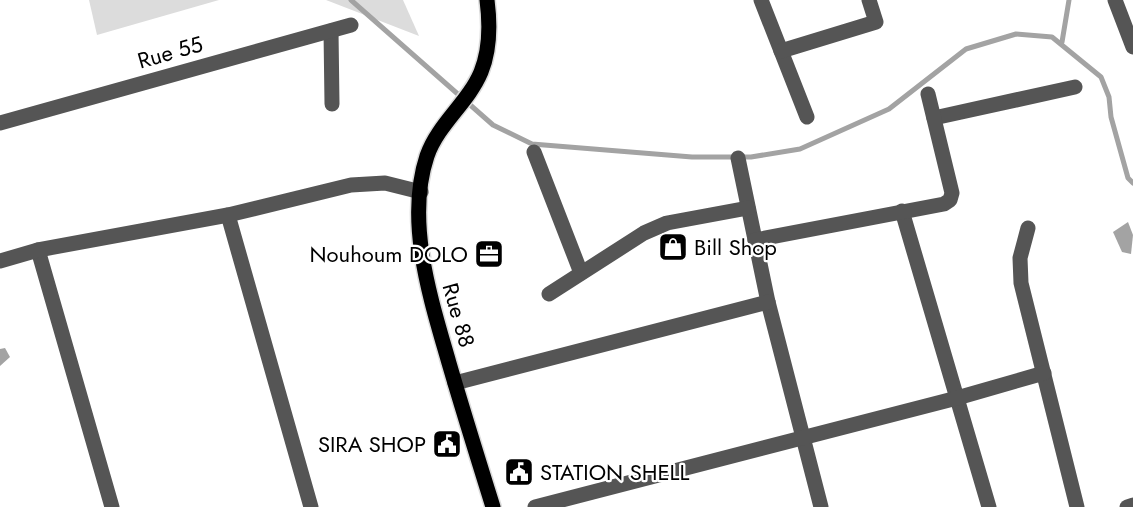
<svg xmlns="http://www.w3.org/2000/svg" width="1133" height="507" font-family="Jost,sans-serif">
	<style>
		.green { fill: #dcdcdc }
		.water { fill: #a3a3a3 }
		.lines { fill: none; stroke-linecap: round; stroke-linejoin: round }
		.stream { stroke: #a3a3a3; stroke-width: 5 }
		.major-casing { stroke: #dbdbdb; stroke-width: 18 }
		.minor { stroke: #555; stroke-width: 15 }
		.major { stroke: #000; stroke-width: 15 }
		.labels { text-anchor: middle; stroke-width: 4.5; stroke-linejoin: round; paint-order: stroke }
		.street-label { font-size: 22px; fill: #000; stroke: #fff }
		.poi-label { font-size: 22px; fill: #000; stroke: #fff; text-anchor: start }
	</style>
	<rect width="100%" height="100%" fill="#fff"/>
	<!-- green -->
	<g class="green">
		<path d="M 89,0 L 219,0 L 97,35 Z"/>
		<path d="M 326,0 L 403,0 L 419,36 Z"/>
	</g>
	<!-- water -->
	<g class="water">
		<path d="M 1128,222 L 1133,235 L 1131,254 L 1122,252 L 1113,232 Z"/>
		<path d="M 5,348 L 10,357 L 0,366 L 0,349 Z"/>
	</g>
	<g class="lines">
		<!-- stream -->
		<g class="stream">
			<path d="M 351,0 L 493,125 L 532,144 L 692,157 L 751,157 L 800,149 L 889,109 L 966,49 L 1016,34 L 1052,37 L 1101,77 L 1109,97 L 1111,117 L 1128,178 L 1133,183"/>
			<path d="M 1062,42 L 1069,0"/>
		</g>
		<!-- major casing -->
		<g class="major-casing">
			<path id="major" d="M 487,0 C 490,23 490,50 481,72 C 468,103 438,124 427,156 C 405,222 431,300 449,363 C 463,411 478,459 493,507"/>
		</g>
		<!-- minor -->
		<g class="minor">
			<path d="M 761,0 L 807,117"/>
			<path d="M 1115,0 L 1133,47"/>
			<path d="M 331,31 L 332,104"/>
			<path d="M 781,51 L 876,22 L 869,0"/>
			<path d="M 934,118 L 1075,87"/>
			<path d="M 0,123 L 351,25"/>
			<path d="M 534,152 L 581,273"/>
			<path d="M 738,158 L 768,302 L 821,507"/>
			<path d="M 902,211 L 989,507"/>
			<path d="M 228,215 L 311,507"/>
			<path d="M 1028,228 L 1020,258 L 1021,283 L 1077,507"/>
			<path d="M 755,240 L 944,204 L 950,200 L 952,193 L 928,94"/>
			<path d="M 38,250 L 112,507"/>
			<path d="M 0,261 L 38,250 L 228,215 L 351,185 L 385,183 L 421,192"/>
			<path d="M 549,294 L 644,233 L 667,223 L 748,208"/>
			<path d="M 455,383 L 768,302"/>
			<path d="M 535,507 L 957,398 L 1044,373"/>
			<path d="M 1127,507 L 1133,505"/>
		</g>
		<!-- major -->
		<use href="#major" class="major"/>
	</g>
	<!-- icons -->
	<defs>
		<g id="shop-square" transform="scale(1.5)"><rect x="-9" y="-9" width="18" height="18" rx="4" fill="#000" stroke="#fff"/><path d="M-5-2.5h2.3a2.7 3.5 0 0 1 5.4 0H5L5.5 6h-11ZM-1.5-2.5h3a1.5 2.3 0 0 0-3 0Z" fill="#fff"/></g>
		<g id="office-square" transform="scale(1.5)"><rect x="-9" y="-9" width="18" height="18" rx="4" fill="#000" stroke="#fff"/><path d="M-6-3h4V-5.5h4V-3h4V5H-6ZM-1-4.5V-3h2v-1.5ZM-6 0V1H6V0Z" fill="#fff"/></g>
		<g id="civic-square" transform="scale(1.5)"><rect x="-9" y="-9" width="18" height="18" rx="4" fill="#000" stroke="#fff"/><path d="M-.6-6.5H3V-4.5H.6V-3L4-1V1h2V6H-6V1h2V-1L-.6-3ZM-1.2 2.5V6h2.4V2.5Z" fill="#fff"/></g>
	</defs>
	<g fill-rule="evenodd">
		<use href="#shop-square" x="673" y="247"/>
		<use href="#office-square" x="489" y="254"/>
		<use href="#civic-square" x="447" y="444"/>
		<use href="#civic-square" x="519" y="472"/>
	</g>
	<g class="labels">
		<!-- street labels -->
		<g class="street-label">
			<text transform="translate(170 52) rotate(-16)" y="8">Rue 55</text>
			<text transform="translate(459 315) rotate(74)" y="8">Rue 88</text>
		</g>
		<!-- poi labels -->
		<g class="poi-label">
			<text x="694" y="255">Bill Shop</text>
			<text x="468" y="262" text-anchor="end">Nouhoum DOLO</text>
			<text x="426" y="452" text-anchor="end">SIRA SHOP</text>
			<text x="540" y="480">STATION SHELL</text>
		</g>
	</g>
</svg>
